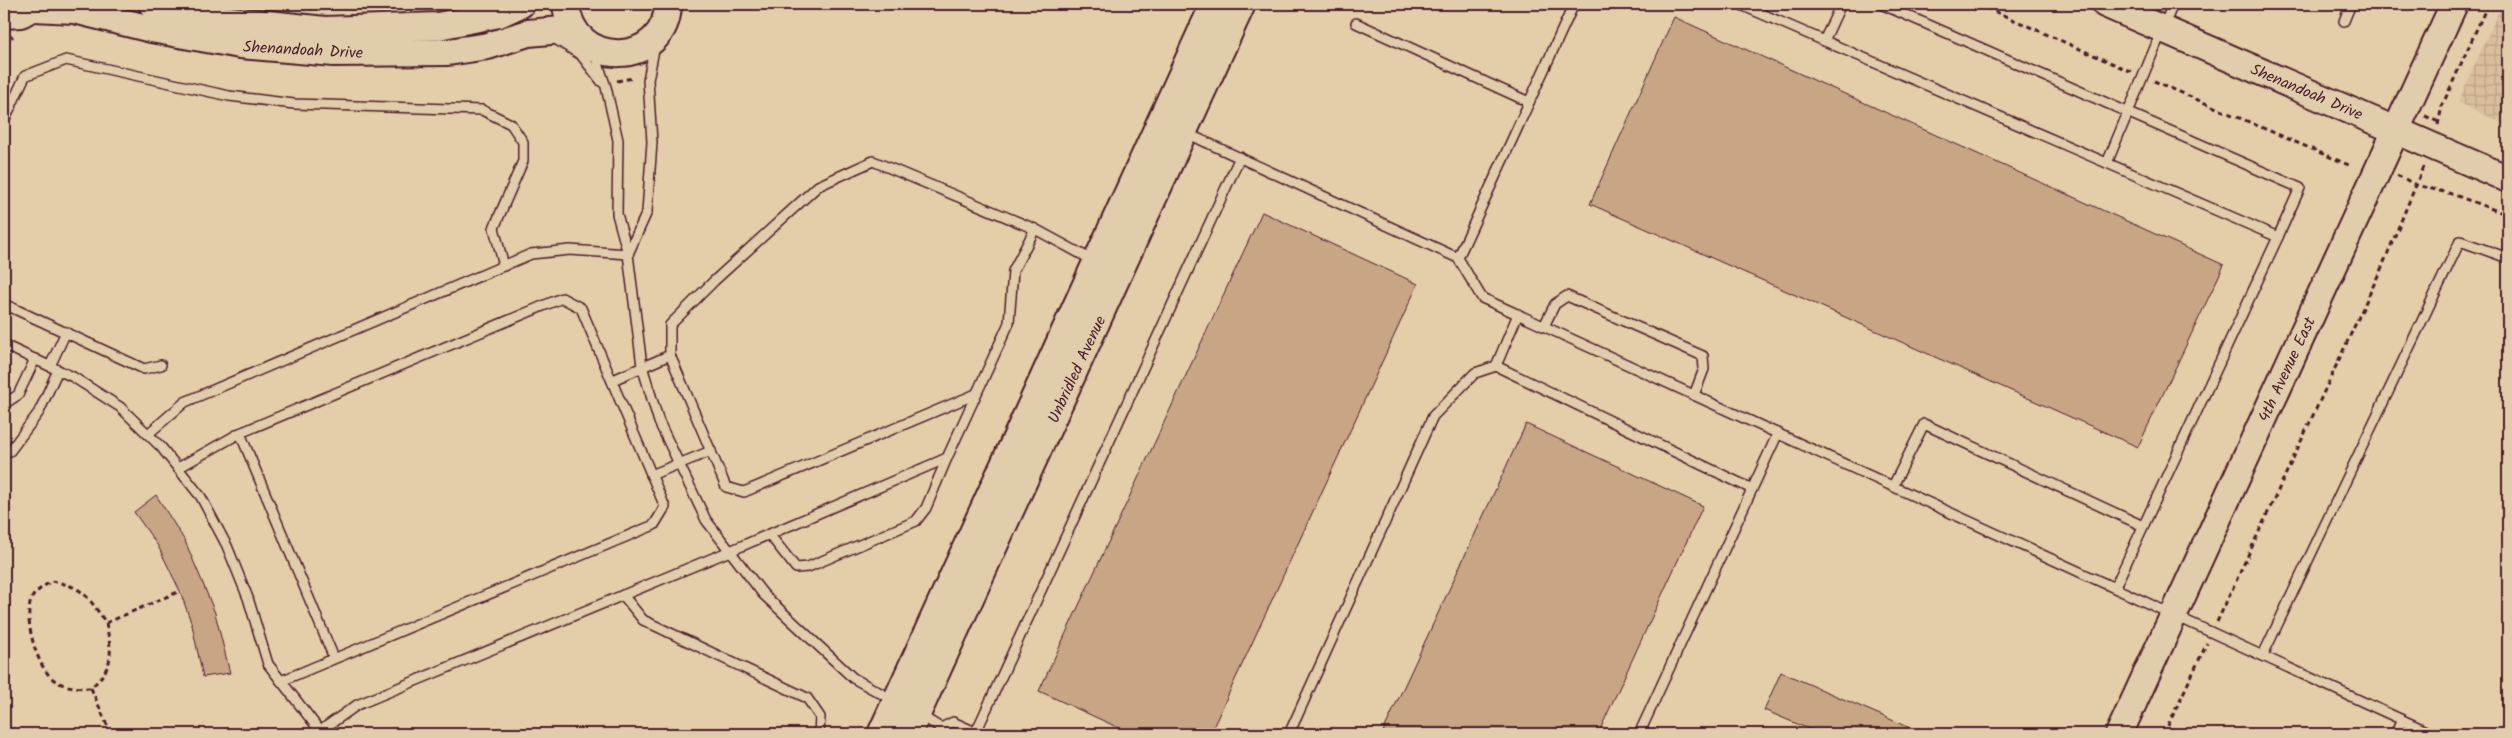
<svg xmlns="http://www.w3.org/2000/svg" width="2512" height="738" font-family="Kalam,sans-serif">
	<style>
		.industrial { fill: url(#industrial-grid) }
		.building { fill: #c7a585; stroke: #4a1f2b }
		.lines { fill: none; stroke-linecap: round; stroke-linejoin: round }
		.lane-casing { stroke: #4a1f2b; stroke-width: 12 }
		.secondary-casing { stroke: #4a1f2b; stroke-width: 30 }
		.path { stroke: #4a1f2b; stroke-width: 3; stroke-dasharray: 5 4; stroke-linecap: butt }
		.lane { stroke: #e1ccab; stroke-width: 9 }
		.secondary { stroke: #e1ccab; stroke-width: 26 }
		.labels { text-anchor: middle; stroke-width: 4; stroke-linejoin: round; paint-order: stroke }
		.street-label { font-size: 16px; fill: #4a1f2b; stroke: #e1ccab }
	</style>
	<defs>
		<pattern id="industrial-grid" width="8" height="8" patternUnits="userSpaceOnUse" patternTransform="scale(1.25)"><rect width="8" height="8" fill="#d8be9c"/><path d="M0 4h8M4 0v8" fill="none" stroke="#bba387"/></pattern>
	</defs>
	<rect width="100%" height="100%" fill="#e4cda9"/>
	<filter id="ink" filterUnits="userSpaceOnUse"><feTurbulence type="fractalNoise" baseFrequency=".02" numOctaves="2"/><feDisplacementMap in="SourceGraphic" scale="10" xChannelSelector="R" yChannelSelector="G"/><feConvolveMatrix kernelMatrix="1 2 1 2 8 2 1 2 1" color-interpolation-filters="sRGB"/></filter>
	<g filter="url(#ink)">
		<!-- industrial -->
		<path class="industrial" d="M 2502,4 L 2508,4 L 2508,126 L 2458,102 Z"/>
		<!-- building -->
		<g class="building">
			<path d="M 1674,17 L 2224,265 L 2138,447 L 1590,204 Z"/>
			<path d="M 1262,212 L 1418,284 L 1210,734 L 1132,734 L 1039,691 Z"/>
			<path d="M 1526,424 L 1703,506 L 1598,734 L 1382,734 Z"/>
			<path d="M 156,495 L 185,541 L 199,574 L 215,613 L 230,673 L 203,677 L 192,625 L 180,591 L 158,546 L 134,512 Z"/>
			<path d="M 1781,672 L 1924,734 L 1821,734 L 1764,710 Z"/>
		</g>
		<g class="lines">
			<!-- lane casing -->
			<g class="lane-casing">
				<g id="lane">
					<path d="M 1574,4 L 1458,258 L 1482,298 L 2433,734"/>
					<path d="M 1739,4 L 2278,237 L 2300,188 L 1881,4"/>
					<path d="M 2344,21 L 2351,4"/>
					<path d="M 1356,23 L 1529,102"/>
					<path d="M 555,39 L 581,55 L 602,82"/>
					<path d="M 1824,41 L 1841,4"/>
					<path d="M 594,52 L 606,87 L 618,140 L 617,214 L 628,254 L 642,366 L 659,422 L 706,520 L 763,594 L 853,678 L 893,700"/>
					<path d="M 4,121 L 25,76 L 66,60 L 229,96 L 294,104 L 482,110 L 511,124 L 523,142 L 523,161 L 494,228 L 504,266"/>
					<path d="M 1186,133 L 1458,258"/>
					<path d="M 2107,163 L 2173,4"/>
					<path d="M 628,254 L 647,212 L 652,142 L 648,80 L 655,45"/>
					<path d="M 4,304 L 144,369 L 161,365"/>
					<path d="M 1544,326 L 1555,304 L 1567,296 L 1703,356 L 1704,369 L 1694,395"/>
					<path d="M 4,345 L 73,377 L 120,407 L 161,447 L 201,497 L 227,546 L 248,598 L 268,664 L 320,731 L 317,734"/>
					<path d="M 50,366 L 66,332"/>
					<path d="M 1496,366 L 1752,489"/>
					<path d="M 613,380 L 670,355"/>
					<path d="M 976,394 L 744,492 L 726,487 L 670,355 L 670,325 L 714,281 L 818,186 L 873,161 L 1035,229 L 1094,261"/>
					<path d="M 4,404 L 18,395 L 35,359"/>
					<path d="M 240,433 L 334,658"/>
					<path d="M 148,434 L 185,402 L 531,254 L 570,250 L 628,254"/>
					<path d="M 4,453 L 10,451 L 39,412 L 58,370"/>
					<path d="M 178,468 L 240,433 L 562,298 L 581,308 L 665,507 L 654,525 L 281,681"/>
					<path d="M 651,475 L 711,451"/>
					<path d="M 1893,486 L 1924,424 L 2143,526"/>
					<path d="M 769,534 L 796,568 L 808,567 L 916,521 L 926,508 L 947,458 L 1009,323 L 1013,271 L 1035,229"/>
					<path d="M 2115,587 L 2278,237"/>
					<path d="M 623,595 L 643,620 L 807,698 L 820,717 L 819,734"/>
					<path d="M 2263,655 L 2460,241 L 2508,258"/>
					<path d="M 920,715 L 941,728"/>
					<path d="M 320,731 L 357,705 L 730,551 L 947,458"/>
					<path d="M 976,732 L 1240,157"/>
					<path d="M 938,734 L 941,728 L 953,722 L 980,734"/>
					<path d="M 1289,734 L 1433,416 L 1475,373 L 1496,366 L 1518,314"/>
					<path d="M 1639,734 L 1778,433"/>
					<path d="M 2395,734 L 2402,720"/>
				</g>
			</g>
			<!-- secondary casing -->
			<g class="secondary-casing">
				<g id="secondary">
					<path d="M 152,4 L 221,19 L 325,30 L 438,26 L 499,14 L 521,4"/>
					<path d="M 566,4 C 572,71 667,68 668,4"/>
					<path d="M 2105,4 L 2508,179"/>
					<path d="M 34,8 L 74,10 L 151,29 L 240,45 L 334,53 L 448,52 L 488,46 L 528,33 L 573,29"/>
					<path d="M 4,15 L 21,14 L 39,4"/>
					<path d="M 881,734 L 1214,4"/>
					<path d="M 908,734 L 1242,4"/>
					<path d="M 2119,734 L 2454,4"/>
				</g>
			</g>
			<!-- path -->
			<g class="path">
				<path d="M 1978,4 L 2132,72"/>
				<path d="M 4,43 L 13,36"/>
				<path d="M 617,81 L 633,78"/>
				<path d="M 2154,81 L 2351,166"/>
				<path d="M 2425,116 L 2439,122"/>
				<path d="M 2438,125 L 2442,106 L 2488,4"/>
				<path d="M 2397,175 L 2416,185 L 2424,164"/>
				<path d="M 2217,622 L 2382,267 L 2416,185 L 2452,194 L 2508,215"/>
				<path d="M 106,623 C 112,655 115,664 91,688 C 76,688 58,687 48,674 C 35,659 22,614 33,596 C 36,591 46,585 51,581 C 85,587 87,596 106,623 L 180,591"/>
				<path d="M 91,688 L 111,734"/>
				<path d="M 2164,734 L 2207,643"/>
			</g>
			<!-- lane -->
			<use href="#lane" class="lane"/>
			<!-- secondary -->
			<use href="#secondary" class="secondary"/>
		</g>
	</g>
	<g class="labels">
		<!-- street labels -->
		<g class="street-label">
			<text transform="translate(303 49) rotate(3)" y="6">Shenandoah Drive</text>
			<text transform="translate(2307 91) rotate(23)" y="6">Shenandoah Drive</text>
			<text transform="translate(1076 369) rotate(-65)" y="6">Unbridled Avenue</text>
			<text transform="translate(2286 369) rotate(-65)" y="6">4th Avenue East</text>
		</g>
	</g>
	<!-- margin -->
	<rect width="2512" height="738" fill="none" stroke="#e1ccab" stroke-width="20"/>
	<rect x="10" y="10" width="2492" height="718" fill="none" stroke="#4a1f2b" stroke-width="2" filter="url(#ink)"/>
</svg>
